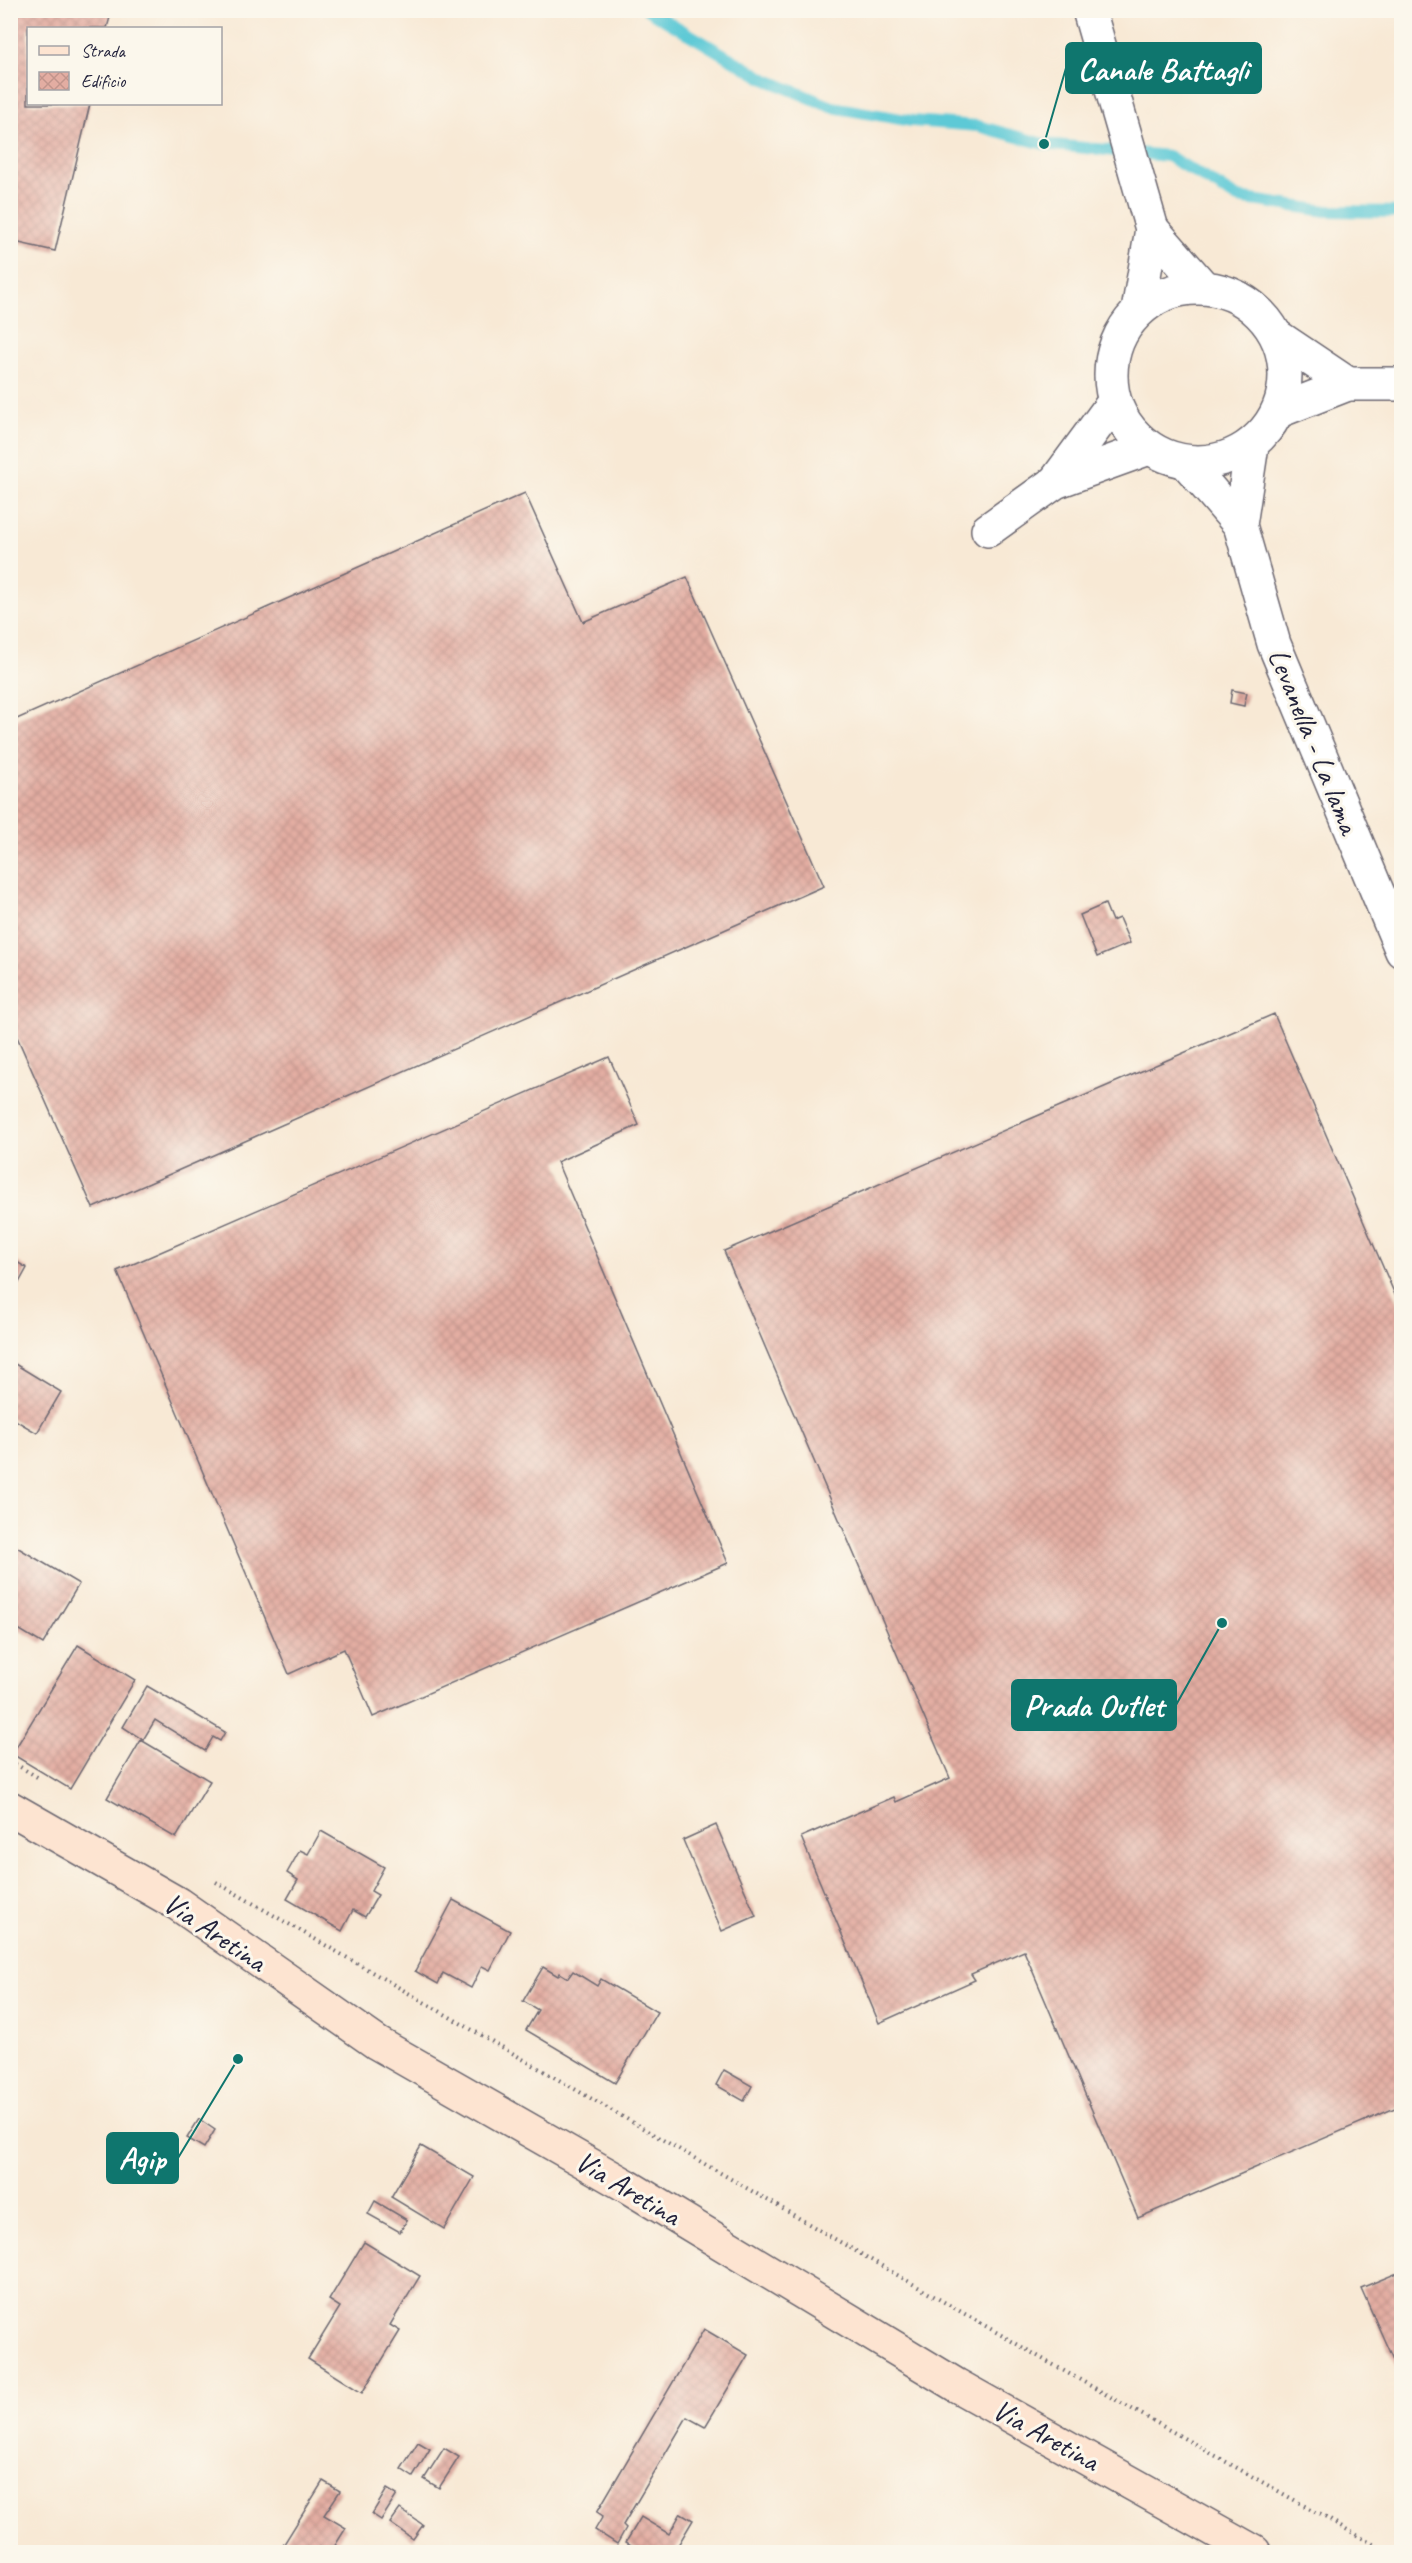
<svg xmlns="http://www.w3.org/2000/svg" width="1412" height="2563" font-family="Caveat,sans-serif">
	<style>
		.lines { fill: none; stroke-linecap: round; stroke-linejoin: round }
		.stream { stroke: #5dc9d6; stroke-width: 12 }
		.building { fill: url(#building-cross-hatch) }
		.street-casing { stroke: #6d6871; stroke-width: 36 }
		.secondary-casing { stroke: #6d6871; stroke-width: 36 }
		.path { stroke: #6d6871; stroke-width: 4; stroke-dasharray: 1.5 4.5; stroke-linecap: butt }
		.street { stroke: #fff; stroke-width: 33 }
		.secondary { stroke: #fde4d1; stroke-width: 33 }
		.labels { text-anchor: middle; stroke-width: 6; stroke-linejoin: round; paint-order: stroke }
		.street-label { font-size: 30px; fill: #22223b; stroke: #fbf7ec }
		.leader { fill: none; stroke: #0f766e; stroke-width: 2 }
		.callout-dot { fill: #0f766e; stroke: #fbf7ec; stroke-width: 2 }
		.callout { fill: #0f766e; stroke: #0f766e; stroke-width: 2 }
		.callout-label { font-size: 32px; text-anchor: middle; font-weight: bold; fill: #fff }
	</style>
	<defs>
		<pattern id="building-cross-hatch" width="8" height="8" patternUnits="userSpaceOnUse" patternTransform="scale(1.5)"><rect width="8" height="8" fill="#e3ada2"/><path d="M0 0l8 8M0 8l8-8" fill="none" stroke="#c2958c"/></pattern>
	</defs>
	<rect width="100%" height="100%" fill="#fbf7ec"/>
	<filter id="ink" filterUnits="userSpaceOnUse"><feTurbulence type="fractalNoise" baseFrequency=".0167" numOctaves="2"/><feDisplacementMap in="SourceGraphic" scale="12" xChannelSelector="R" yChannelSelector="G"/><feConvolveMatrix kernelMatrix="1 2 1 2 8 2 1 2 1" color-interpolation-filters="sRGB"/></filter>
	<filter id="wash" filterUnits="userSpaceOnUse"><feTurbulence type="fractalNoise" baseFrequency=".008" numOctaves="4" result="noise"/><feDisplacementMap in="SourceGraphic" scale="24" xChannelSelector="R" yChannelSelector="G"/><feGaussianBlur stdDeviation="1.35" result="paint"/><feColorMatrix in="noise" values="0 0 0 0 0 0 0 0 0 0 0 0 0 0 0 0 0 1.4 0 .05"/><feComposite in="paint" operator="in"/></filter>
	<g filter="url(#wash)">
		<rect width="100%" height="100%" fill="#f8e9d5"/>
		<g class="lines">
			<!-- stream -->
			<path class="stream" d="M 648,10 L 765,79 L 832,107 L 912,121 L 978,126 L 1044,144 L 1168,156 L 1238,198 L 1326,211 L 1402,212"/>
		</g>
		<g id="blocks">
			<!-- building -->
			<g class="building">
				<path d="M 10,10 L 112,10 L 107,28 L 28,28 L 28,104 L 90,104 L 55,251 L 10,241 Z"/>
				<path d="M 525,493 L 583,622 L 687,577 L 824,886 L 93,1208 L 10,1021 L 10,722 Z"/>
				<path d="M 1232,690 L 1247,693 L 1244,706 L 1230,703 Z"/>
				<path d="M 1105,904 L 1112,921 L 1119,918 L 1130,943 L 1097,957 L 1080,915 Z"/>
				<path d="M 1274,1014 L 1402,1311 L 1402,2105 L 1138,2218 L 1024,1951 L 971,1974 L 975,1980 L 879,2023 L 801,1837 L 894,1797 L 896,1802 L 950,1778 L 724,1251 Z"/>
				<path d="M 609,1057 L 639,1125 L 557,1162 L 728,1563 L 373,1717 L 344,1649 L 289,1674 L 117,1271 Z"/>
				<path d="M 10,1258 L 27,1268 L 10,1299 Z"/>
				<path d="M 10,1361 L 61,1392 L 37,1433 L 10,1417 Z"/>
				<path d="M 10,1543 L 79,1584 L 43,1644 L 10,1624 Z"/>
				<path d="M 78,1645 L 135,1680 L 70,1789 L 12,1754 Z"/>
				<path d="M 147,1686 L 225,1732 L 220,1741 L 213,1737 L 205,1751 L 155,1720 L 143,1740 L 123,1727 Z"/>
				<path d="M 141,1740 L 210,1781 L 176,1838 L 107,1798 Z"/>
				<path d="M 716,1825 L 756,1916 L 722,1931 L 683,1840 Z"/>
				<path d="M 321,1831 L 384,1867 L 371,1891 L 378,1895 L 365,1917 L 353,1910 L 342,1931 L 287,1899 L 298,1880 L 287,1873 L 300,1850 L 308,1854 Z"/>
				<path d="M 453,1900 L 510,1931 L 490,1970 L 482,1966 L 471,1988 L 443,1973 L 438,1984 L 415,1971 Z"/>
				<path d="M 543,1967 L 558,1976 L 560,1973 L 568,1978 L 573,1971 L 597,1986 L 601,1979 L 657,2012 L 615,2083 L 526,2030 L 538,2010 L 523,2001 Z"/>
				<path d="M 724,2070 L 752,2086 L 744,2101 L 716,2085 Z"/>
				<path d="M 199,2119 L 215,2130 L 204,2148 L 187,2138 Z"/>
				<path d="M 421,2146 L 474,2177 L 444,2229 L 391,2197 Z"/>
				<path d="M 375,2201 L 407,2220 L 400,2232 L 368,2214 Z"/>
				<path d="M 364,2242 L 420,2276 L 390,2325 L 400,2331 L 362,2393 L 308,2359 L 340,2307 L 329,2300 Z"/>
				<path d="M 1402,2271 L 1402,2380 L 1361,2288 Z"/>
				<path d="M 704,2329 L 748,2355 L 705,2427 L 687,2417 L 623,2525 L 626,2528 L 617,2544 L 595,2530 L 603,2516 L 597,2512 Z"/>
				<path d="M 418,2442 L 430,2449 L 413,2477 L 401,2469 Z"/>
				<path d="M 444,2448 L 459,2457 L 439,2488 L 424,2479 Z"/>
				<path d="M 323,2481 L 340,2491 L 324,2515 L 346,2528 L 331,2552 L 279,2552 Z"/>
				<path d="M 387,2489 L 397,2495 L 381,2520 L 372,2514 Z"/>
				<path d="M 400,2509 L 423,2525 L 413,2539 L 390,2523 Z"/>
				<path d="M 681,2513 L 693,2520 L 674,2552 L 642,2552 L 626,2542 L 641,2517 L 669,2534 Z"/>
			</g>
		</g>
	</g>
	<g filter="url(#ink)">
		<use href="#blocks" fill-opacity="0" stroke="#6d6871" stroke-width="1.5"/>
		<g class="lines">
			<!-- street casing -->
			<g class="street-casing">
				<g id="street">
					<path d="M 1089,10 L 1152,229 L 1138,311"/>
					<path d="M 1152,229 L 1203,287"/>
					<circle cx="1198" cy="375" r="87"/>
					<path d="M 1278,337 L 1348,384"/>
					<path d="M 1279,411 L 1348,384 L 1402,384"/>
					<path d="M 1252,445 L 1240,525 L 1274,644 L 1402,951"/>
					<path d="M 1186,462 L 1240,525"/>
					<path d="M 1055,482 L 1114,402"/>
					<path d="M 988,530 L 1055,482 L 1149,448"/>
				</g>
			</g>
			<!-- secondary casing -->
			<g class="secondary-casing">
				<path id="secondary" d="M 10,1808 L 178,1904 L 377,2043 L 627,2186 L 956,2385 L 1254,2552"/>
			</g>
			<!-- path -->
			<g class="path">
				<path d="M 10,1761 L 39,1778"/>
				<path d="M 216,1882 L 1041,2358 L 1387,2552"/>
			</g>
			<!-- street -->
			<use href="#street" class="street"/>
			<!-- secondary -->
			<use href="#secondary" class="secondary"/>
		</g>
	</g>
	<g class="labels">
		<!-- street labels -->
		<g class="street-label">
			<text transform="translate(1314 741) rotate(68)" y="10">Levanella - La lama</text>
			<text transform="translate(215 1932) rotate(34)" y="10">Via Aretina</text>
			<text transform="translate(628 2188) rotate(31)" y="10">Via Aretina</text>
			<text transform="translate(1046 2435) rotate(29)" y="10">Via Aretina</text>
		</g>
	</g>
	<!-- callouts -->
	<path class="leader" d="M1044 144L1066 68M1222 1623L1176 1705M238 2059L178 2158"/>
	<g class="callout-dot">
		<circle cx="1044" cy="144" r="6"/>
		<circle cx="1222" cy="1623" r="6"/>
		<circle cx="238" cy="2059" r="6"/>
	</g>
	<g class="callout">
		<rect x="1066" y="43" width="195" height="50" rx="6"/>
		<rect x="1012" y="1680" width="164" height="50" rx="6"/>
		<rect x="107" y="2133" width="71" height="50" rx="6"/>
	</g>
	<g class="callout-label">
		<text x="1163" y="80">Canale Battagli</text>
		<text x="1094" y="1716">Prada Outlet</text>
		<text x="142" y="2169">Agip</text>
	</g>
	<!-- margin -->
	<rect width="1412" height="2563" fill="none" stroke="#fbf7ec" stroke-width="36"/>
	<!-- legend -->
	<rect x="27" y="27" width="195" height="78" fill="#fbf7ec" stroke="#a4a2a5" stroke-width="1.5"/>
	<rect x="39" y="46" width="30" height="9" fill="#fde4d1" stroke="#a4a2a5" stroke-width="1.5"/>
	<text x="81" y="57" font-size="18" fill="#22223b">Strada</text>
	<rect x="39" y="72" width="30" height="18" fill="url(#building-cross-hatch)" stroke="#a4a2a5" stroke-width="1.5"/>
	<text x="81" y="87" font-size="18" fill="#22223b">Edificio</text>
</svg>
